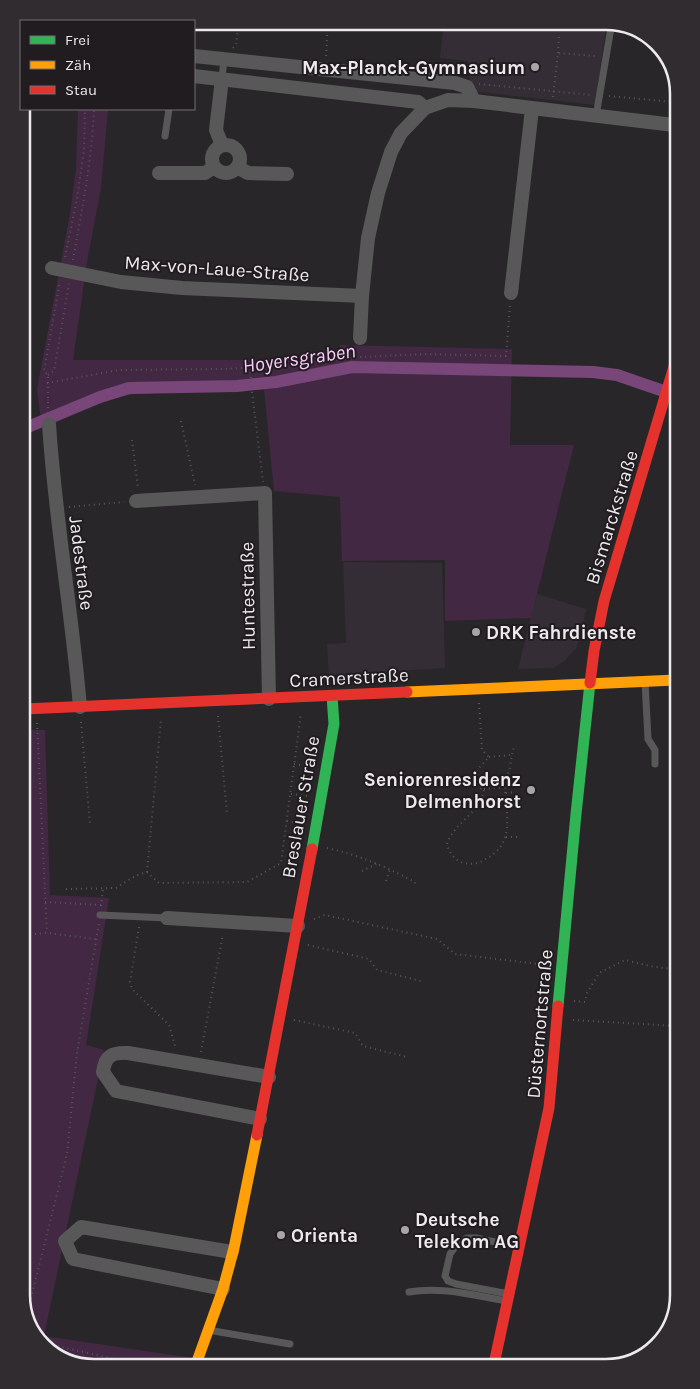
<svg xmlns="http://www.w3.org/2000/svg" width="700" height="1389" font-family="Karla,sans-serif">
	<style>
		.built { fill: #352d35 }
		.green { fill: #422843 }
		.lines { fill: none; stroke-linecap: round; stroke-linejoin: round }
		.canal { stroke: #784679; stroke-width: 12 }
		.path { stroke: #595759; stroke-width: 2; stroke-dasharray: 1 4; stroke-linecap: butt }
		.lane { stroke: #595859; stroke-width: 7 }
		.street { stroke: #595859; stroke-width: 14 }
		.fast { stroke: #30b455; stroke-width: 11 }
		.slow { stroke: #ff9f0a; stroke-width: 11 }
		.jam { stroke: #e5322d; stroke-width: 11 }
		.poi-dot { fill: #a8a5a8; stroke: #201c20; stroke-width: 2 }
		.labels { text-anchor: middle; stroke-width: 4; stroke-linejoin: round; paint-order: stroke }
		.poi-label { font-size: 19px; font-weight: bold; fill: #edeaed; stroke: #201c20; text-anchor: start }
		.street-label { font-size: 19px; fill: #edeaed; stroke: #201c20 }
		.water-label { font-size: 20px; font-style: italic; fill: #fcccfc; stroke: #201c20 }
		.rim { fill: none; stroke: #edeaed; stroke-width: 2.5 }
	</style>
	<rect width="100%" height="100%" fill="#292629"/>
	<!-- built -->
	<g class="built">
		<path d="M 444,21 L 607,21 L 595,105 L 471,91 L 468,61 L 440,58 Z"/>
		<path d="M 343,562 L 442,563 L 445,668 L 329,675 L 327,644 L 346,643 Z"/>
		<path d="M 537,594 L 586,609 L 584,619 L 577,647 L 565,660 L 554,668 L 518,669 Z"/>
	</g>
	<!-- green -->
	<g class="green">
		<path d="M 78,109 L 108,109 L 101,188 L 87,262 L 73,360 L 251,360 L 340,356 L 340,345 L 512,349 L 510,445 L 574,445 L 531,618 L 445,621 L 445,560 L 342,561 L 340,497 L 274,491 L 264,389 L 134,394 L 98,402 L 45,428 L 40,413 L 37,389 L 70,214 L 76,169 Z"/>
		<path d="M 24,730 L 45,730 L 50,895 L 109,898 L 86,1045 L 104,1050 L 44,1336 L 193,1358 L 190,1367 L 90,1368 L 53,1355 L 27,1323 Z"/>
	</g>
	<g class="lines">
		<!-- canal -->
		<path class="canal" d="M 23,429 L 100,397 L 129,388 L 237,386 L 276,382 L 352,367 L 593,372 L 617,375 L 672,394"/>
		<!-- path -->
		<g class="path">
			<path d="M 233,48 L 236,45 L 239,21"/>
			<path d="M 558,53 L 559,34"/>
			<path d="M 326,56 L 328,21"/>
			<path d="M 479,84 L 591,95"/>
			<path d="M 609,96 L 673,102"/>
			<path d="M 553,97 L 558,53 L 596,56"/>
			<path d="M 65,257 L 77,199 L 84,150 L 85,109"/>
			<path d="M 73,260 C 82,209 92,160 94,109"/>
			<path d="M 250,367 L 252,392 L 263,482"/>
			<path d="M 48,375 L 54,371 L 69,284"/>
			<path d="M 47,383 L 119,370 L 219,369 L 285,366 L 360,357 L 425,354 L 506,356 L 510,305"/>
			<path d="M 48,413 L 48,375 L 44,371 L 60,281"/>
			<path d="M 181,421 L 195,485"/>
			<path d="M 132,440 L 138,488"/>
			<path d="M 69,507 L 124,502"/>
			<path d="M 479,703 L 482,750 L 489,757 L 477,770 L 478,788 L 484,789 C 482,812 454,822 447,844 C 449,853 455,861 464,863 C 473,865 479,863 486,859 C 517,842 505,813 505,786 C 505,779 509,773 510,767 C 512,757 511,755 515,745"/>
			<path d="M 218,716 L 227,814"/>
			<path d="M 81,722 L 90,824"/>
			<path d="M 37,723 L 47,933"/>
			<path d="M 489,757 L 511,755"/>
			<path d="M 294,764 L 312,767"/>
			<path d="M 484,789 L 504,787"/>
			<path d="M 506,793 L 515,792"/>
			<path d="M 291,794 L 308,796"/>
			<path d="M 287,821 L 302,824"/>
			<path d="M 506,837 L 519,837"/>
			<path d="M 327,848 C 359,855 386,867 415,882 L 416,887"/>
			<path d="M 362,871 L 378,863"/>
			<path d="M 147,872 L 159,883 L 247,882 L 281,863 L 301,713"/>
			<path d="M 386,881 L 390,869"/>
			<path d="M 66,889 L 116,888 L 135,876 L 147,872 L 161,719"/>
			<path d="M 45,902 L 101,905"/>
			<path d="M 101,906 L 103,888"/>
			<path d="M 314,919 L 325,915 L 437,939 L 455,954 L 547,965"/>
			<path d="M 139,927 L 130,982 L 132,989 L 169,1025 L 176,1049"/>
			<path d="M 25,935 L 47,933 L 96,939"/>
			<path d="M 308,945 L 369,959 L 377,970 L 421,981"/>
			<path d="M 574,1001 L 585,1002 L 587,993 L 599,973 L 625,960 L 650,966 L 677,970"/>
			<path d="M 294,1020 L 355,1033 L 363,1046 L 407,1057"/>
			<path d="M 573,1020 L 678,1026"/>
			<path d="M 201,1052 L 223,934"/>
			<path d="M 27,1323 L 29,1306 L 67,1154 L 77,1053 L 99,923"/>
			<path d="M 43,1343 L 150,1367"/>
			<path d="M 213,1364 L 226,1366"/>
		</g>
		<!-- lane -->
		<g class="lane">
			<path d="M 222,79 L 224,58"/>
			<path d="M 596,116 L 612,22"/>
			<path d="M 165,136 L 169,109"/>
			<path d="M 645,681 L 648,739 L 655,750 L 655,764"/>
			<path d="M 100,915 L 167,918"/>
			<path d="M 409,1292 C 441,1286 476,1296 507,1301"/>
			<path d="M 509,1294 L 456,1284 L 448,1281 L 445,1276 L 450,1254 L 458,1243 L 467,1238 L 476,1238 L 519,1247"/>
			<path d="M 208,1330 L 290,1344"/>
		</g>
		<!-- street -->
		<g class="street">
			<path d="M 194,56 L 455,83 L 467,87 L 474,101"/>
			<path d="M 194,76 L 418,102 L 425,108"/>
			<path d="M 222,145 L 216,130 L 222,79"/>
			<circle cx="226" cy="159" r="14"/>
			<path d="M 237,167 L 248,173 L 287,174"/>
			<path d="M 159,173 L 205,173 L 214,167"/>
			<path d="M 52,268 L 121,282 L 182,288 L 362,296"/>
			<path d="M 511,293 L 532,109"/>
			<path d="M 360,338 L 362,296 L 368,238 L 378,193 L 391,152 L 401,133 L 425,108 L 448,100 L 474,101 L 674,125"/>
			<path d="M 49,424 C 55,519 72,612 80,707"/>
			<path d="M 136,501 L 265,493 L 269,699"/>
			<path d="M 167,918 L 298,926"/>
			<path d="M 260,1119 L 116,1091 L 103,1072 C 105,1056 112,1052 128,1053 L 269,1077"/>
			<path d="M 223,1289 L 73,1259 L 65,1241 L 81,1227 L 232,1252"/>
		</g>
		<!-- fast -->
		<g class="fast">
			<path d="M 312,849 L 334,724 L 332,696"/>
			<path d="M 558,1006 L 576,814 L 590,683"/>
		</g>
		<!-- slow -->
		<g class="slow">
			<path d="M 407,692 L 676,680"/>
			<path d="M 195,1367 L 223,1289 L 234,1248 L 257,1135"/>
		</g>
		<!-- jam -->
		<g class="jam">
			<path d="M 590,683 L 594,651 L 604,601 L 675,363"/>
			<path d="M 24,709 L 407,692"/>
			<path d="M 257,1135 L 312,849"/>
			<path d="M 494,1364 L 549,1108 L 558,1006"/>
		</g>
	</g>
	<!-- markers -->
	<g class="poi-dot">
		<circle cx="535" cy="67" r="5"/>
		<circle cx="476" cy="632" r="5"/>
		<circle cx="531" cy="790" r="5"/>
		<circle cx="405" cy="1230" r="5"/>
		<circle cx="281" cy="1235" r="5"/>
	</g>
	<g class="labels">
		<!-- poi labels -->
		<g class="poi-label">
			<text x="525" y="74" text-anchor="end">Max-Planck-Gymnasium</text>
			<text x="486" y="639">DRK Fahrdienste</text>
			<text x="521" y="786" text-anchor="end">Seniorenresidenz<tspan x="521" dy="22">Delmenhorst</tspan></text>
			<text x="415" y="1226">Deutsche<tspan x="415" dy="22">Telekom AG</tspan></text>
			<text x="291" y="1242">Orienta</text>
		</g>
		<!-- street labels -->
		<g class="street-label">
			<text transform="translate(217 268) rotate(4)" y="7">Max-von-Laue-Straße</text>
			<text transform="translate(611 517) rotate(-73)" y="7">Bismarckstraße</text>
			<text transform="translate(82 563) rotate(83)" y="7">Jadestraße</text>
			<text transform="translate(247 596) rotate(-91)" y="7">Huntestraße</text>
			<text transform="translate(349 677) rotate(-3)" y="7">Cramerstraße</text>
			<text transform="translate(300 807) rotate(-80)" y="7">Breslauer Straße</text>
			<text transform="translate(539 1024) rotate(-85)" y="7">Düsternortstraße</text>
		</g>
		<!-- water labels -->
		<g class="water-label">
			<text transform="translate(299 358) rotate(-8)" y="7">Hoyersgraben</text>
		</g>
	</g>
	<!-- crop -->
	<path d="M0 0H700V1389H0ZM94 30H606A64 64 0 0 1 670 94V1295A64 64 0 0 1 606 1359H94A64 64 0 0 1 30 1295V94A64 64 0 0 1 94 30Z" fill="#302c30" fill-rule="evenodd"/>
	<path class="rim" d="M94 30H606A64 64 0 0 1 670 94V1295A64 64 0 0 1 606 1359H94A64 64 0 0 1 30 1295V94A64 64 0 0 1 94 30Z"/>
	<!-- legend -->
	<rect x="20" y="20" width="175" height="90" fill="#201c20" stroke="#726e72"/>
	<rect x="30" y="36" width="25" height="8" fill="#30b455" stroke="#726e72"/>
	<text x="65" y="45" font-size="15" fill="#edeaed">Frei</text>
	<rect x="30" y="61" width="25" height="8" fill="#ff9f0a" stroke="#726e72"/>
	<text x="65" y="70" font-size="15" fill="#edeaed">Zäh</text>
	<rect x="30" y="86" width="25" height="8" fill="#e5322d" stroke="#726e72"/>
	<text x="65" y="95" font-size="15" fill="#edeaed">Stau</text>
</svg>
